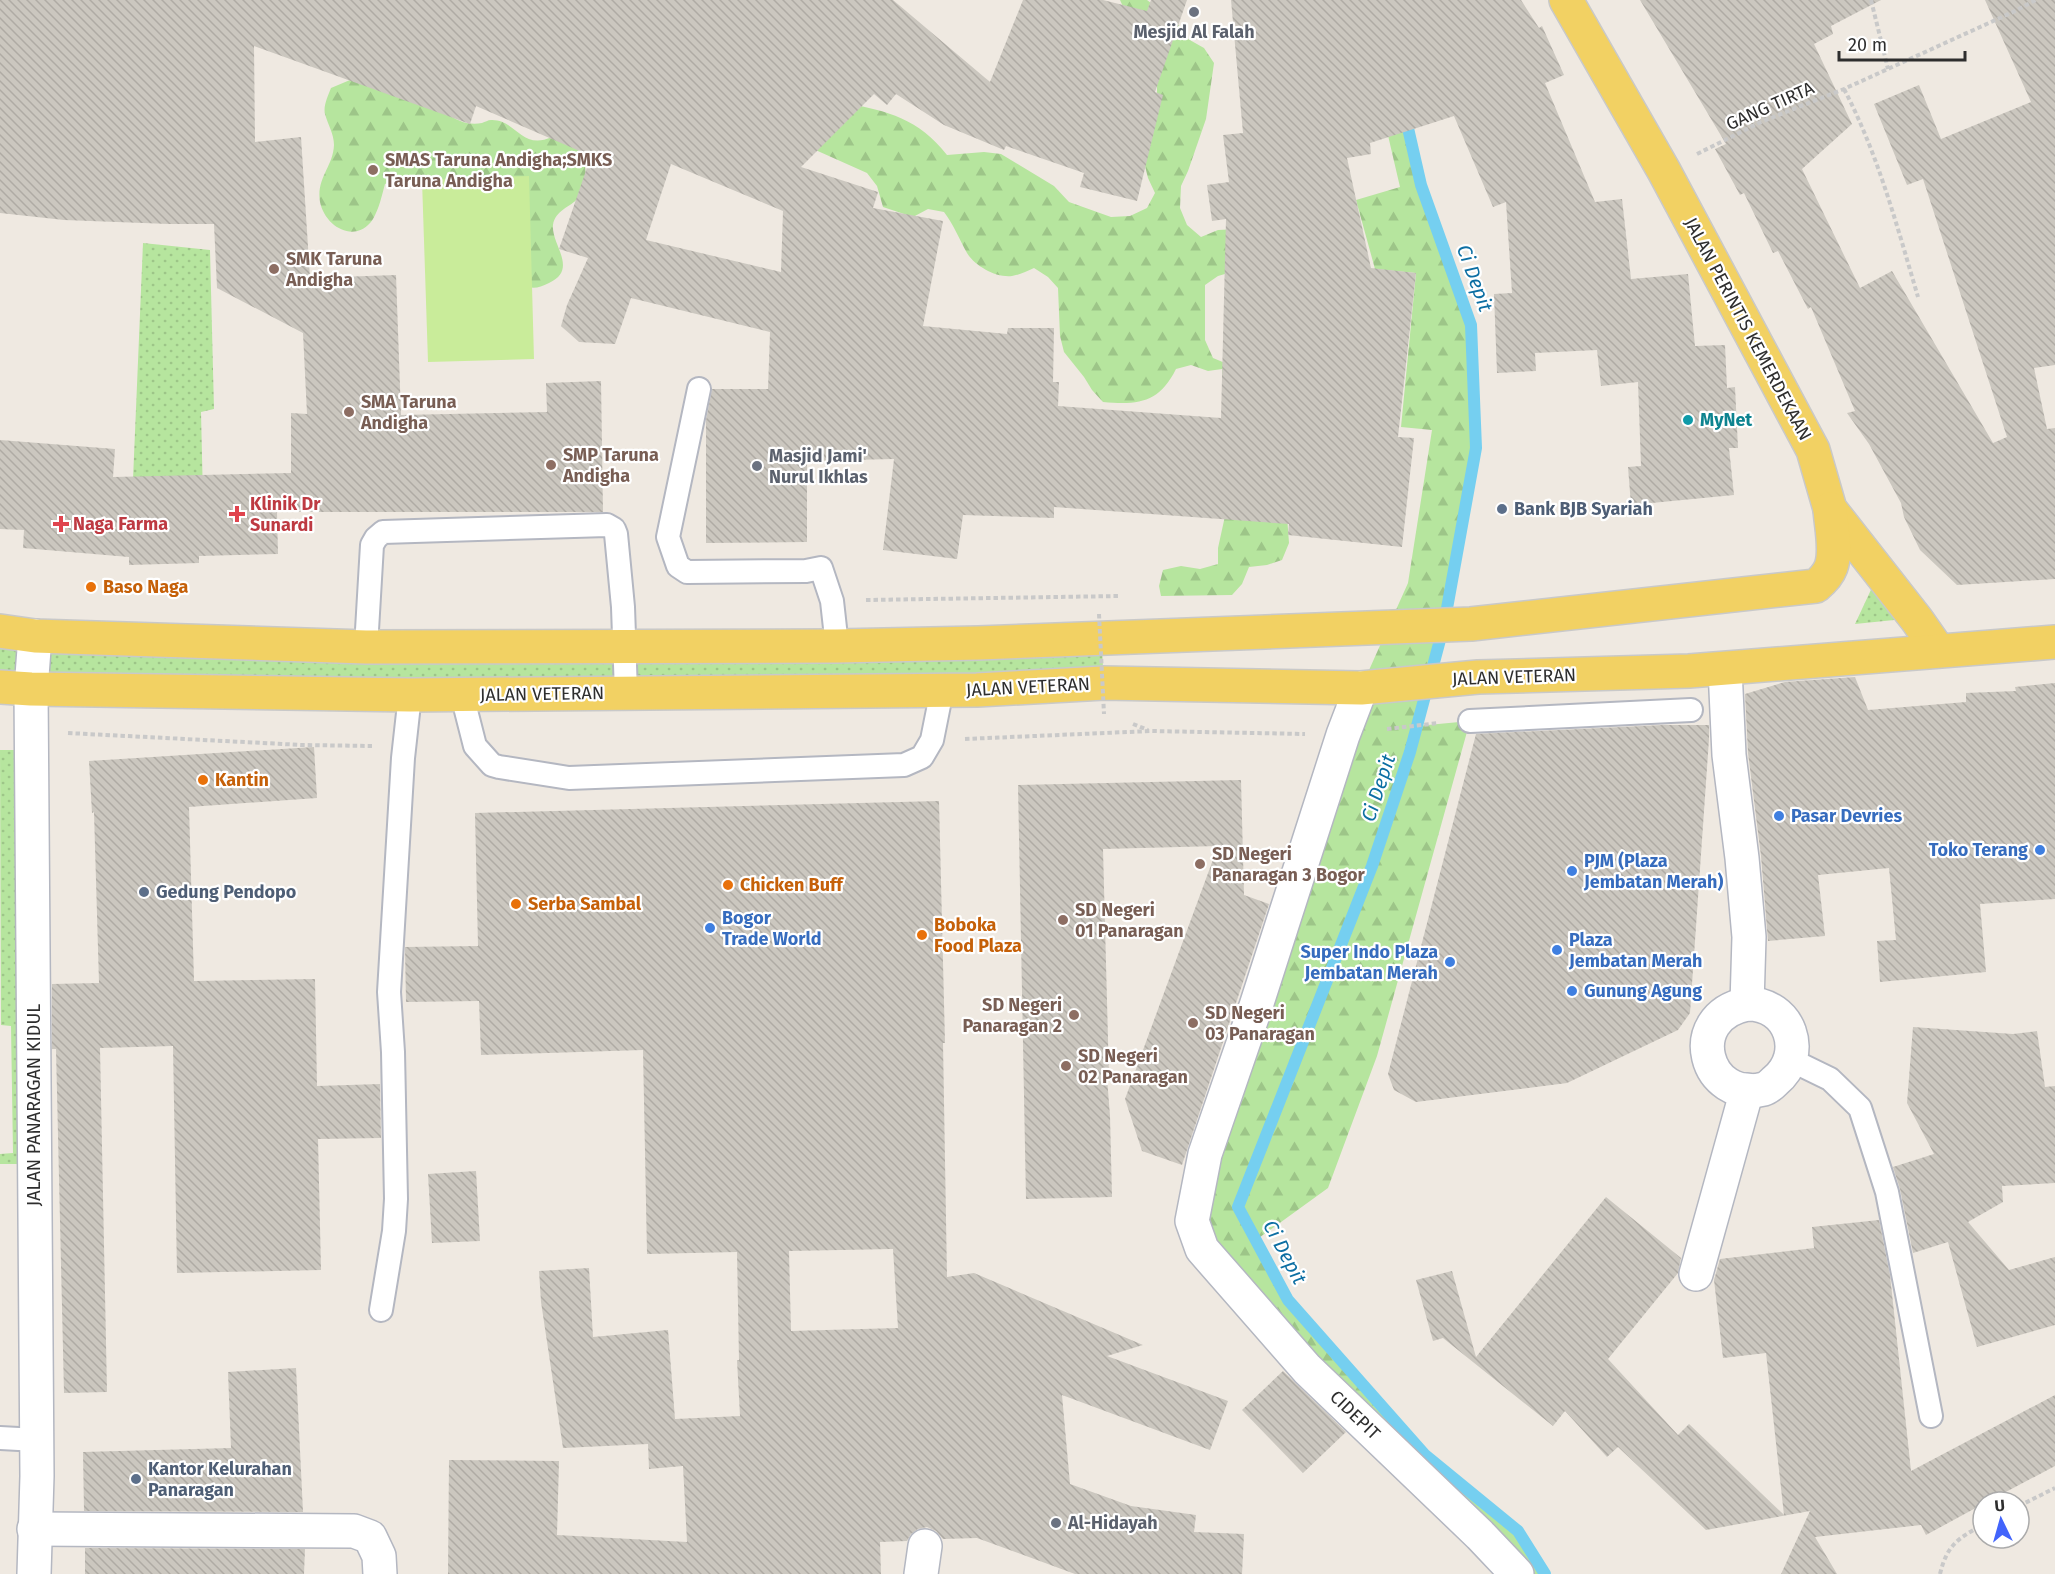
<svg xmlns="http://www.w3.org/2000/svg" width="2055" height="1574" font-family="'Fira Sans',sans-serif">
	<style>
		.grass { fill: url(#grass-dots) }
		.forest { fill: url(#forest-firs) }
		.pitch { fill: #c9ec9a }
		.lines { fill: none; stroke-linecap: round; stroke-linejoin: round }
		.stream { stroke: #75cff0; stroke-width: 12 }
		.building { fill: url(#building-back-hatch); fill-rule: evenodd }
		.lane-casing { stroke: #b4b7c1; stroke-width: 26 }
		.street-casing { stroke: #b4b7c1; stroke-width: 36 }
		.primary-casing { stroke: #c9c9c9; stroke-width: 36 }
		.path { stroke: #c9c9c9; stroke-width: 4; stroke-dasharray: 4.5 3; stroke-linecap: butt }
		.lane { stroke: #fff; stroke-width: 22 }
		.street { stroke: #fff; stroke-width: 33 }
		.primary { stroke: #f2d163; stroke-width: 33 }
		.path-bridge { stroke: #c9c9c9; stroke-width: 4; stroke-dasharray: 4.5 3; stroke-linecap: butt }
		.worship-dot { fill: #6b7280; stroke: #fff; stroke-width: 2 }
		.education-dot { fill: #8d6e63; stroke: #fff; stroke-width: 2 }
		.culture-dot { fill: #0f9aa8; stroke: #fff; stroke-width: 2 }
		.service-dot { fill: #5c6f8a; stroke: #fff; stroke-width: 2 }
		.health-dot { fill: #e0444e; stroke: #fff; stroke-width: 2 }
		.food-dot { fill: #e8710a; stroke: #fff; stroke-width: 2 }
		.shop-dot { fill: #3f7fe0; stroke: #fff; stroke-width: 2 }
		.labels { text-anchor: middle; stroke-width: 4.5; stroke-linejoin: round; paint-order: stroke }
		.worship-label { font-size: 18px; font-weight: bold; fill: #5b616d; stroke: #fff; text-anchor: start }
		.street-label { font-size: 18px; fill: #2e2e2e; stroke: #fff }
		.education-label { font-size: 18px; font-weight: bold; fill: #785e54; stroke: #fff; text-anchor: start }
		.culture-label { font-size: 18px; font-weight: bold; fill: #0d838f; stroke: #fff; text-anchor: start }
		.health-label { font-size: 18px; font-weight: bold; fill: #be3a42; stroke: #fff; text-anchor: start }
		.service-label { font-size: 18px; font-weight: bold; fill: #4e5e75; stroke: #fff; text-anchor: start }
		.food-label { font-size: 18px; font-weight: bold; fill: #c56008; stroke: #fff; text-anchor: start }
		.shop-label { font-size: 18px; font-weight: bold; fill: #366cbe; stroke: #fff; text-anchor: start }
		.water-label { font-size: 20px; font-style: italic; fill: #0d6fa3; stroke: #fff }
	</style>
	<defs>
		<pattern id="grass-dots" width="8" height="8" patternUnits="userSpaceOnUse" patternTransform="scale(1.5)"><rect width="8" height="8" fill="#b6e59e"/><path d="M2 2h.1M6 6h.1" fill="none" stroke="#9dc588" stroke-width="1.8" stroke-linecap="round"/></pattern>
		<pattern id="forest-firs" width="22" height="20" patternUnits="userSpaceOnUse" patternTransform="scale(1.5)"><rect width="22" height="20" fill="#b6e59e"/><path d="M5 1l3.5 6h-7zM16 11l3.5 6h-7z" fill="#9dc588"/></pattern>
		<pattern id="building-back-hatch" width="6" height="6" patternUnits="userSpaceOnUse" patternTransform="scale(1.5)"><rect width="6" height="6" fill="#cbc7bf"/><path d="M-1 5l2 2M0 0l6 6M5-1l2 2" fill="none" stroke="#afaba4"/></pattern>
	</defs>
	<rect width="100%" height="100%" fill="#efe9e1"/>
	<!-- grass -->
	<g class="grass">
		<path d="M 143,243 L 210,250 L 214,409 L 201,412 L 203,499 L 131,527 Z"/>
		<path d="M 1876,579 L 1904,619 L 1855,624 Z"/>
		<path d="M 0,631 L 1101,634 L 1104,683 L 0,687 Z"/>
		<path d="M 0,750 L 23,750 L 31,1164 L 0,1164 L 0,1154 L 13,1153 L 11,1026 L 1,1025 Z"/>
	</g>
	<!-- forest -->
	<g class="forest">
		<path d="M 1120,0 L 1147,0 L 1177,23 L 1188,39 L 1204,48 L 1214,63 L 1206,119 L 1188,171 L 1181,186 L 1180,208 L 1187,225 L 1201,237 L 1218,230 L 1238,229 L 1242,269 L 1218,276 L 1205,285 L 1205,340 L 1213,358 L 1230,365 L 1287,516 L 1289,543 L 1282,560 L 1267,565 L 1249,567 L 1242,584 L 1232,595 L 1161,596 L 1159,586 L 1163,570 L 1181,566 L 1200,569 L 1218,564 L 1218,548 L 1225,516 L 1222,369 L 1208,371 L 1191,365 L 1176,369 C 1159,403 1139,405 1103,402 L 1092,390 L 1084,377 L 1064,352 L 1060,336 L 1058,288 L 1048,277 L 1034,268 C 1027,271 1019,275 1012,276 C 996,278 975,266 967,253 C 959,239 954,225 944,212 L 928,209 L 913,217 L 883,207 L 877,186 L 867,173 L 811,148 L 845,103 C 888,111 919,119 947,155 L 984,152 L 1001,154 L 1054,186 L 1069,202 L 1111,217 L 1130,216 L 1147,208 L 1155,193 L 1148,178 L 1144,162 L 1157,104 L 1157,81 Z"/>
		<path d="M 1381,11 L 1426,200 L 1471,325 L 1476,448 L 1444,625 L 1417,726 L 1470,721 L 1377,1056 L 1328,1188 L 1256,1240 L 1288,1300 L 1425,1455 L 1518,1531 L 1546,1574 L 1517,1574 L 1202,1249 L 1205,1154 L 1361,688 L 1408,583 L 1432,430 L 1401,427 L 1416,273 L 1375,269 L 1356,200 L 1400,187 L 1363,28 Z"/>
		<path d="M 350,80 L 446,113 C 456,120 468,126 482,123 C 485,122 488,120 491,120 C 516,119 521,151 552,137 L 579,149 C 586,166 588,172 582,189 C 582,190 579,198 578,198 C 571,207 555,210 553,225 C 551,245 579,269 549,283 C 539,288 534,289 523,286 L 428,191 C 411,184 404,177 385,184 C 382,195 379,209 373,219 C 356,245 325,227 320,202 C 316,178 333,167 334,145 C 334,134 328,125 325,114 C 323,106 328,96 331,88 Z"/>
	</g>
	<!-- pitch -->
	<path class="pitch" d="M 529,176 L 534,359 L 428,362 L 422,180 Z"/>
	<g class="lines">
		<!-- stream -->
		<path class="stream" d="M 1405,115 L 1421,185 L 1471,325 L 1476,448 L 1444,625 L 1410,752 L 1372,866 L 1238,1207 L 1288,1300 L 1425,1455 L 1518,1531 L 1545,1574"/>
	</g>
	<!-- building -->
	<g class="building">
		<path d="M 0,0 L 893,0 L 990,82 L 1023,0 L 1103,0 L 1147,11 L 1151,0 L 1187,0 L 1155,92 L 1163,95 L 1137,201 L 1080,187 L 1084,173 L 1006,146 L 1004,150 L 944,125 L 896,94 L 887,105 L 874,94 L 801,167 L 878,192 L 873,208 L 943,221 L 923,326 L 1007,334 L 1008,328 L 1054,328 L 1053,382 L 1059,382 L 1058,406 L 1221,418 L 1226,219 L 1212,221 L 1207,185 L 1229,182 L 1223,135 L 1243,133 L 1231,0 L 1521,0 L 1539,28 L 1542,26 L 1564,75 L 1545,83 L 1595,202 L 1622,199 L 1631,279 L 1688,274 L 1695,346 L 1725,345 L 1727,388 L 1735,387 L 1738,448 L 1729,448 L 1734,495 L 1631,505 L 1628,467 L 1641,466 L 1638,382 L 1601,386 L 1597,350 L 1535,353 L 1536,371 L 1497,373 L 1494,294 L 1512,293 L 1506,202 L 1493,207 L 1454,116 L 1370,143 L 1371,154 L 1347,158 L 1371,268 L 1416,273 L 1398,437 L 1414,438 L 1402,547 L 1288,535 L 1289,524 L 1054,507 L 1054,518 L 963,515 L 957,559 L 883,550 L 894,459 L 807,461 L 807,542 L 706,543 L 706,420 L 712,389 L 768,389 L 770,332 L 631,298 L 615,344 L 579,342 L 561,326 L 567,305 L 588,258 L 559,249 L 591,156 L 476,106 L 470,124 L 254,46 L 255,142 L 301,137 L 310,278 L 396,275 L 401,415 L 547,412 L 546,383 L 601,381 L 603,512 L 277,512 L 278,554 L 199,556 L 199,563 L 129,565 L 129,557 L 23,548 L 24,530 L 0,529 L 0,440 L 115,449 L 113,477 L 291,473 L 291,413 L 307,414 L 303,333 L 217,288 L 214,224 L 169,224 L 64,220 L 0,213 ZM 671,164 L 783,211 L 781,272 L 646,240 Z"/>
		<path d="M 1640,0 L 1881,0 L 1831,26 L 1833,34 L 1814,44 L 1852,124 L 1802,169 L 1860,288 L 1892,271 L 1993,443 L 2007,437 L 1923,179 L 1907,185 L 1874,104 L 1919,85 L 1941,139 L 2031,102 L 1985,0 L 2055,0 L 2055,365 L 2034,368 L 2047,429 L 2055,428 L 2055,579 L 1957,585 L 1920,550 L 1904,517 L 1901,503 L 1869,444 L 1847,413 L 1855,411 L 1811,307 L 1808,309 L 1778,251 L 1773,253 L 1744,193 L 1740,195 L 1715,149 L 1726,144 Z"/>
		<path d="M 1855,677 L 1868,710 L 1966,702 L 1966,693 L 2016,691 L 2015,687 L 2055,683 L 2055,899 L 1980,904 L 1986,972 L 1880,982 L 1877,941 L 1896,940 L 1889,868 L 1818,875 L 1825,936 L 1768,941 L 1761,856 L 1748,753 L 1745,694 L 1785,682 Z"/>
		<path d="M 1663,725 L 1709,725 L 1709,739 L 1690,1013 L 1678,1030 L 1567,1083 L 1416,1102 L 1394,1090 L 1388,1074 L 1476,734 Z"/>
		<path d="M 314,747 L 317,798 L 189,807 L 194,981 L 315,979 L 317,1086 L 380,1084 L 381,1138 L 318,1139 L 321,1270 L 177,1273 L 173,1046 L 100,1048 L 107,1392 L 64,1393 L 56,1049 L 52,1049 L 52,984 L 99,983 L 94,812 L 92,813 L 89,761 Z"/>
		<path d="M 1241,780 L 1244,895 L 1269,904 L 1182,1165 L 1142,1151 L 1125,1099 L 1218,846 L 1103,849 L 1109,1077 L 1107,1078 L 1110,1116 L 1112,1197 L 1026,1199 L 1018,785 Z"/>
		<path d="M 939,801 L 945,1043 L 943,1043 L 947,1277 L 974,1273 L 1143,1345 L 1107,1356 L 1228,1401 L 1210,1450 L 1062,1395 L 1070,1484 L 1131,1506 L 1196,1515 L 1194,1532 L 1244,1534 L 1242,1574 L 1075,1574 L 977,1538 L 943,1539 L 936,1531 L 927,1527 L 918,1529 L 911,1534 L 907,1541 L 880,1542 L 881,1574 L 448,1574 L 449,1460 L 559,1461 L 557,1535 L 687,1542 L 683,1466 L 649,1469 L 648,1444 L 563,1448 L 541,1302 L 539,1271 L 589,1268 L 593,1337 L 668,1330 L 675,1419 L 740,1416 L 737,1360 L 739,1360 L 737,1252 L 647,1254 L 643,1050 L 481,1055 L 479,1001 L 406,1002 L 405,947 L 478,946 L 475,813 ZM 893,1249 L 898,1328 L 791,1331 L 789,1251 Z"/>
		<path d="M 1913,1027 L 2013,1034 L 2037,1031 L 2045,1087 L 2055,1086 L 2055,1183 L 2002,1186 L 2003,1202 L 1968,1222 L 2009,1270 L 2055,1257 L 2055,1325 L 1977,1347 L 1948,1242 L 1913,1253 L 1900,1189 L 1893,1167 L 1934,1154 L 1907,1103 Z"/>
		<path d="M 476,1171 L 480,1241 L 432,1243 L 428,1174 Z"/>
		<path d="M 1606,1197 L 1681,1258 L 1678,1273 L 1608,1359 L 1678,1435 L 1689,1424 L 1784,1515 L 1766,1353 L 1723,1358 L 1714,1280 L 1720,1259 L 1814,1248 L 1812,1227 L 1879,1220 L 1890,1275 L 1911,1471 L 2055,1395 L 2055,1466 L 1987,1502 L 1983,1502 L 1983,1504 L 1926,1535 L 1921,1525 L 1815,1537 L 1837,1574 L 1781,1574 L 1810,1511 L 1706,1530 L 1618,1447 L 1607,1457 L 1565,1411 L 1553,1426 L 1443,1338 L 1433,1341 L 1416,1280 L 1452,1271 L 1476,1357 Z"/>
		<path d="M 296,1368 L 303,1512 L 84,1511 L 83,1452 L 231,1448 L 228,1372 Z"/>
		<path d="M 1283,1371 L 1346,1432 L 1303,1473 L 1242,1410 Z"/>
		<path d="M 85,1548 L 305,1549 L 304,1574 L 85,1574 Z"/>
	</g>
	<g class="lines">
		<!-- lane casing -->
		<g class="lane-casing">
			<g id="lane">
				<path d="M 699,389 L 668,537 L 678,566 L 687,572 L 806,571 L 821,568 L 832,601 L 837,646"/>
				<path d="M 366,647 L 372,545 L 376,538 L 383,532 L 607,525 L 614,529 L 616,534 L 623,607 L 626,693"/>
				<path d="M 462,695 L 475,746 L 492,765 L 499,767 L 569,778 L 904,765 L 922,757 L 932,740 L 942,690"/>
				<path d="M 1470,721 L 1691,710"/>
				<path d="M 1791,1060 L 1830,1079 L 1860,1108 L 1887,1192 L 1931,1416"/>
				<path d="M 381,1310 L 394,1231 L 396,1199 L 393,1052 L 389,992 L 403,758 L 410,695"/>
				<path d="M 0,1438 L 37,1440"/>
			</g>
		</g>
		<!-- street casing -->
		<g class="street-casing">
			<g id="street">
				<path d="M 1725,669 L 1729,755 L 1742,858 L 1749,937 L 1747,1004"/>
				<path d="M 1361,688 L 1343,735 L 1256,1006 L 1205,1154 L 1192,1221 L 1202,1249 L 1307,1369 L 1480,1535 L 1517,1574"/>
				<path d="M 1747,1004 C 1790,1003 1808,1054 1775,1081 C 1772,1084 1768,1088 1764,1089 C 1705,1104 1681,1017 1747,1004 Z"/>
				<path d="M 1696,1274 L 1747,1090"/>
				<path d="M 34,1529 L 354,1531 L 370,1537 L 379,1556 L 380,1574"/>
				<path d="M 34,1574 L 37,1476 L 31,689 L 35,636"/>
				<path d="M 921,1574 L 925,1546"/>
			</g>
		</g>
		<!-- primary casing -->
		<g class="primary-casing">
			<g id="primary">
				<path d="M 1566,0 L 1664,171 L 1813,450 L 1830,509 L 1917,620 L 1938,650"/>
				<path d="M 0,631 L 35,636 L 366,647 L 837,646 L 978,643 L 1471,624 L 1816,586 C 1822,581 1828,575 1831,567 C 1837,550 1831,526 1830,509"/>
				<path d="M 0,687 L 31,689 L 410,695 L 977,690 L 1104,683 L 1361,688 L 1478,677 L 1689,671 L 2055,642"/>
			</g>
		</g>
		<!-- path -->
		<g class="path">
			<path d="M 1871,0 L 1888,69"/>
			<path d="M 1844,89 C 1878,154 1897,226 1918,297"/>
			<path d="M 1697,154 L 1761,122 L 1844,89 L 2013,12 L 2036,0"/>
			<path d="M 866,600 L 1120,596"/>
			<path d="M 1133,724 L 1148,730"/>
			<path d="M 1387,729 L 1439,723"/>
			<path d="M 68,733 L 302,745 L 372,746"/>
			<path d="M 965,739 L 1151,731 L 1305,734"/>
			<path d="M 2019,1506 L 2055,1488"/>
			<path d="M 1940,1574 C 1947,1545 1958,1538 1983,1525"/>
		</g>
		<!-- lane -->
		<use href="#lane" class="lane"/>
		<!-- street -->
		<use href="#street" class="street"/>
		<!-- primary -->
		<use href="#primary" class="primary"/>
		<!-- path-bridge -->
		<path class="path-bridge" d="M 1099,614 L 1104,714"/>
	</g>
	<!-- markers -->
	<g class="worship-dot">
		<circle cx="1194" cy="12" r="6"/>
		<circle cx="757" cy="466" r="6"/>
		<circle cx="1056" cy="1523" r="6"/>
	</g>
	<g class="education-dot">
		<circle cx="373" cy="170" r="6"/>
		<circle cx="274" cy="269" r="6"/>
		<circle cx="349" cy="412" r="6"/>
		<circle cx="551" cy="465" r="6"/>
		<circle cx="1200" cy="864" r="6"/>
		<circle cx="1063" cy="920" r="6"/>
		<circle cx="1074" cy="1015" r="6"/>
		<circle cx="1193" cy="1023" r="6"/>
		<circle cx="1066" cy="1066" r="6"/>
	</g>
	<circle class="culture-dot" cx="1688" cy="420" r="6"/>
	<g class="service-dot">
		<circle cx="1502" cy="509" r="6"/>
		<circle cx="144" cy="892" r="6"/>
		<circle cx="136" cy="1479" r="6"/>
	</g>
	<g class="health-dot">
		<path d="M234 505h6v6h6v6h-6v6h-6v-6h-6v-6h6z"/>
		<path d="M58 515h6v6h6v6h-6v6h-6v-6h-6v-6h6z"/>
	</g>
	<g class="food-dot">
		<circle cx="91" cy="587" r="6"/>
		<circle cx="203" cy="780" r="6"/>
		<circle cx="728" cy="885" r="6"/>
		<circle cx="516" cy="904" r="6"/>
		<circle cx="922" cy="935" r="6"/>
	</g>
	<g class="shop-dot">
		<circle cx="1779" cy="816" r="6"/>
		<circle cx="2040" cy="850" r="6"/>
		<circle cx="1572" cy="871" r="6"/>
		<circle cx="710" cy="928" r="6"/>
		<circle cx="1557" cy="950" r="6"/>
		<circle cx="1450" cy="962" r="6"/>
		<circle cx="1572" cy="991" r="6"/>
	</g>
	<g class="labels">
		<!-- worship labels -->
		<g class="worship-label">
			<text x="1194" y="38" text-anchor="middle">Mesjid Al Falah</text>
			<text x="769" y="462">Masjid Jami'<tspan x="769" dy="21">Nurul Ikhlas</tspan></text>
			<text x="1068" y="1529">Al-Hidayah</text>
		</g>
		<!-- street labels -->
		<g class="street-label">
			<text transform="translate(1770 106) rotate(-24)" y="6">GANG TIRTA</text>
			<text transform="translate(1748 329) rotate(62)" y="6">JALAN PERINTIS KEMERDEKAAN</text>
			<text transform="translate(1514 677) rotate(-2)" y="6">JALAN VETERAN</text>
			<text transform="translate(1028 687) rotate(-3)" y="6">JALAN VETERAN</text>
			<text transform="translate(542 694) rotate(-1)" y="6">JALAN VETERAN</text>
			<text transform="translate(34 1105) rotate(-90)" y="6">JALAN PANARAGAN KIDUL</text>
			<text transform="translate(1355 1415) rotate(44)" y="6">CIDEPIT</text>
		</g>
		<!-- education labels -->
		<g class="education-label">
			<text x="385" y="166">SMAS Taruna Andigha;SMKS<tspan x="385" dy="21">Taruna Andigha</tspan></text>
			<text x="286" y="265">SMK Taruna<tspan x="286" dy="21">Andigha</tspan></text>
			<text x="361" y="408">SMA Taruna<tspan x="361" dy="21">Andigha</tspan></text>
			<text x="563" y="461">SMP Taruna<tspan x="563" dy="21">Andigha</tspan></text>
			<text x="1212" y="860">SD Negeri<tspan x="1212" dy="21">Panaragan 3 Bogor</tspan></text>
			<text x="1075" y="916">SD Negeri<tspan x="1075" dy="21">01 Panaragan</tspan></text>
			<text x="1062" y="1011" text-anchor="end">SD Negeri<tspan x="1062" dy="21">Panaragan 2</tspan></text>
			<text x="1205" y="1019">SD Negeri<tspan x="1205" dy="21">03 Panaragan</tspan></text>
			<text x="1078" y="1062">SD Negeri<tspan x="1078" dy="21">02 Panaragan</tspan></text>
		</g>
		<!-- culture labels -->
		<g class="culture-label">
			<text x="1700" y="426">MyNet</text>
		</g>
		<!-- health labels -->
		<g class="health-label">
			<text x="250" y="510">Klinik Dr<tspan x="250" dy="21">Sunardi</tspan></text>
			<text x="73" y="530">Naga Farma</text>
		</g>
		<!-- service labels -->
		<g class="service-label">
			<text x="1514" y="515">Bank BJB Syariah</text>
			<text x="156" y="898">Gedung Pendopo</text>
			<text x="148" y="1475">Kantor Kelurahan<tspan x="148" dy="21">Panaragan</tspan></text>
		</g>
		<!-- food labels -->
		<g class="food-label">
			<text x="103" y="593">Baso Naga</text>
			<text x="215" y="786">Kantin</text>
			<text x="740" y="891">Chicken Buff</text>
			<text x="528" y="910">Serba Sambal</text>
			<text x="934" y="931">Boboka<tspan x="934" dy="21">Food Plaza</tspan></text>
		</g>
		<!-- shop labels -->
		<g class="shop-label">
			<text x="1791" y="822">Pasar Devries</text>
			<text x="2028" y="856" text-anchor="end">Toko Terang</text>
			<text x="1584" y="867">PJM (Plaza<tspan x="1584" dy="21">Jembatan Merah)</tspan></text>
			<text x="722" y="924">Bogor<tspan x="722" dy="21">Trade World</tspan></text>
			<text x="1569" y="946">Plaza<tspan x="1569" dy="21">Jembatan Merah</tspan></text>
			<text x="1438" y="958" text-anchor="end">Super Indo Plaza<tspan x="1438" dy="21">Jembatan Merah</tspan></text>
			<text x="1584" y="997">Gunung Agung</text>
		</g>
		<!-- water labels -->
		<g class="water-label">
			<text transform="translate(1475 278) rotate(70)" y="7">Ci Depit</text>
			<text transform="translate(1378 788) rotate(-72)" y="7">Ci Depit</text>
			<text transform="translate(1285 1252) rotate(62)" y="7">Ci Depit</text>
		</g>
	</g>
	<!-- north arrow -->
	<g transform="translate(2001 1520) rotate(355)"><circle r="28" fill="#ffffff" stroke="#ababab" stroke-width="1.5"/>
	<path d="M0-4.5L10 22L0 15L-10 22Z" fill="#4264fb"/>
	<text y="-9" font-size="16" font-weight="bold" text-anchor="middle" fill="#2e2e2e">U</text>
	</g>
	<!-- scale -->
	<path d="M1839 51v9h126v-9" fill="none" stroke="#2e2e2e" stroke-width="3"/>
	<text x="1848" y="51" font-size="18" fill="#2e2e2e" stroke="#ffffff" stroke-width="4.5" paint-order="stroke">20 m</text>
</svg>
